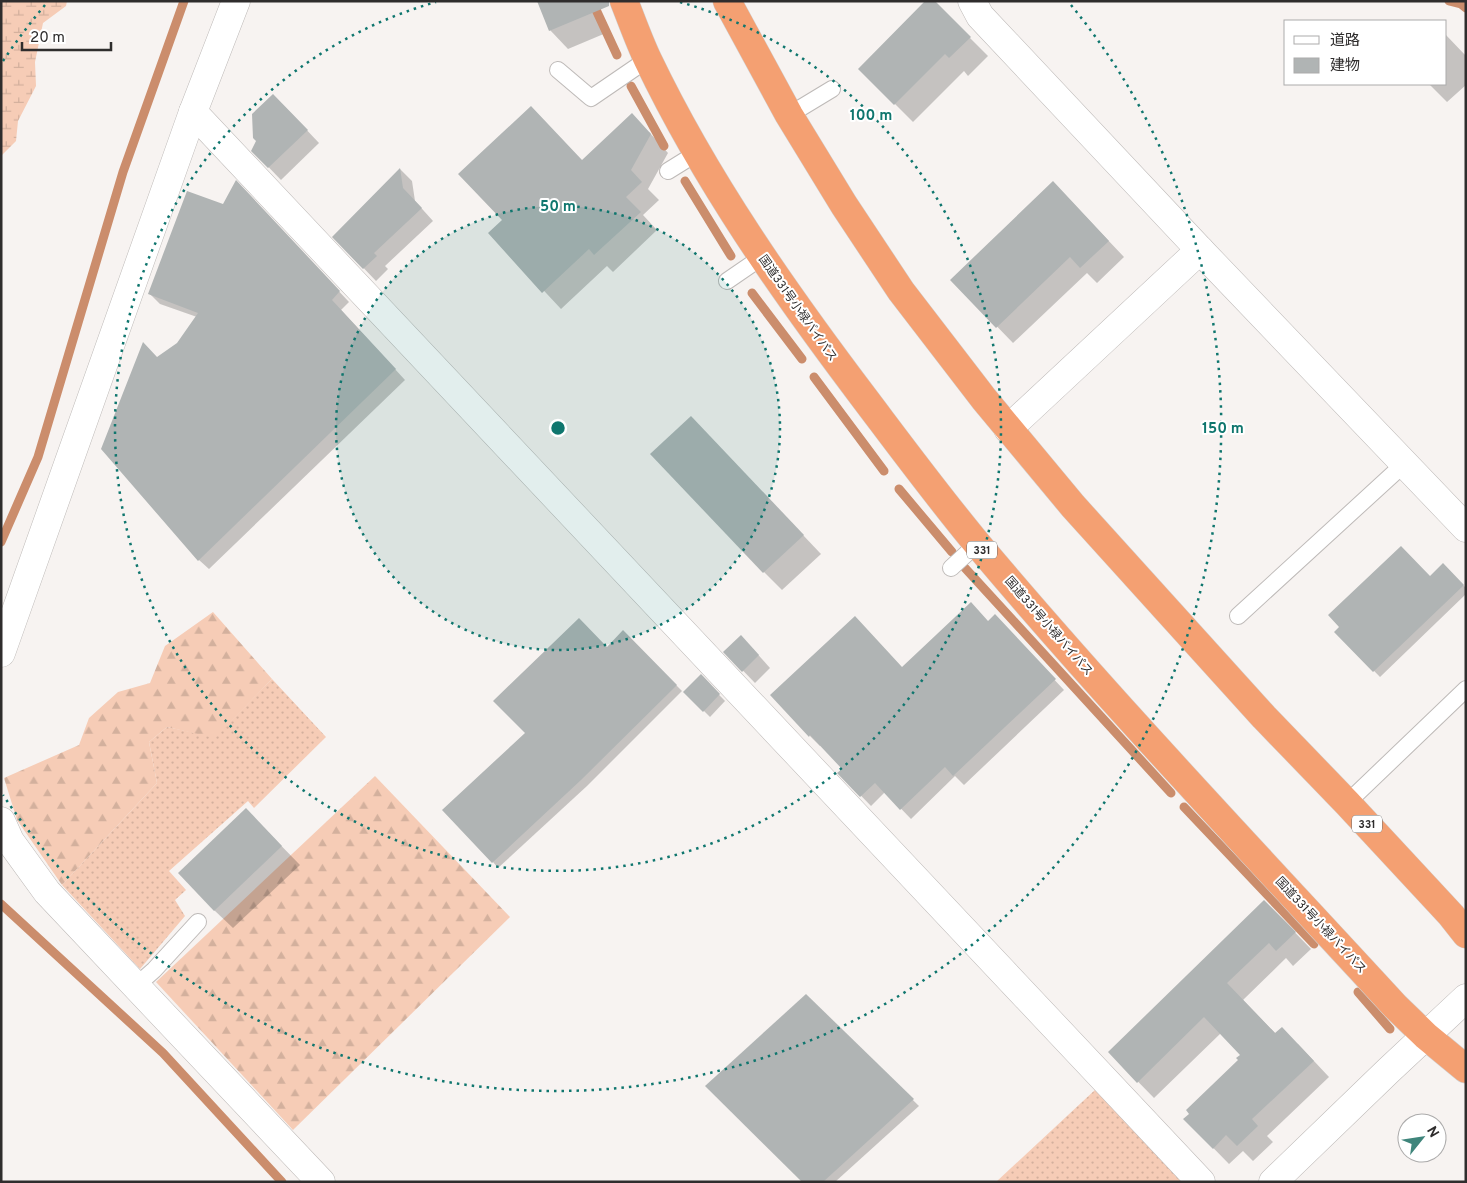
<svg xmlns="http://www.w3.org/2000/svg" width="1467" height="1183" font-family="Overpass,'Noto Sans JP',sans-serif">
	<style>
		.grass { fill: url(#grass-dots) }
		.forest { fill: url(#forest-firs) }
		.wetland { fill: url(#wetland-marsh) }
		.shadow { fill: #0003 }
		.lines { fill: none; stroke-linecap: round; stroke-linejoin: round }
		.stream { stroke: #cb8d6c; stroke-width: 9 }
		.building { fill: #b0b4b4 }
		.service-casing { stroke: #bebab8; stroke-width: 18 }
		.minor-casing { stroke: #bebab8; stroke-width: 29 }
		.tertiary-casing { stroke: #bebab8; stroke-width: 29 }
		.trunk-casing { stroke: #d1d1d1; stroke-width: 29 }
		.service { stroke: #fff; stroke-width: 16 }
		.minor { stroke: #fff; stroke-width: 28 }
		.tertiary { stroke: #fff; stroke-width: 28 }
		.trunk { stroke: #f4a072; stroke-width: 28 }
		.ring { fill: none; stroke: #0f766e; stroke-width: 2.5; stroke-dasharray: 2.5 5 }
		.labels { text-anchor: middle; stroke-width: 4; stroke-linejoin: round; paint-order: stroke }
		.shield { fill: #fff; stroke: #6d6c6c; stroke-width: 1 }
		.shield-label { font-size: 11px; font-weight: bold; fill: #2f2d2d }
		.street-label { font-size: 12px; fill: #2f2d2d; stroke: #fff }
		.centre { fill: #0f766e; stroke: #fff; stroke-width: 2.5 }
		.ring-label { font-size: 15px; text-anchor: middle; font-weight: bold; fill: #0f766e; stroke: #fff; stroke-width: 4; stroke-linejoin: round; paint-order: stroke }
	</style>
	<defs>
		<pattern id="grass-dots" width="8" height="8" patternUnits="userSpaceOnUse" patternTransform="scale(1.25)"><rect width="8" height="8" fill="#f6ccb6"/><path d="M2 2h.1M6 6h.1" fill="none" stroke="#d3b09d" stroke-width="1.8" stroke-linecap="round"/></pattern>
		<pattern id="forest-firs" width="22" height="20" patternUnits="userSpaceOnUse" patternTransform="scale(1.25)"><rect width="22" height="20" fill="#f6ccb6"/><path d="M5 1l3.5 6h-7zM16 11l3.5 6h-7z" fill="#d3b09d"/></pattern>
		<pattern id="wetland-marsh" width="20" height="14" patternUnits="userSpaceOnUse" patternTransform="scale(1.25)"><rect width="20" height="14" fill="#f6ccb6"/><path d="M1 5h8M5 5V1M11 12h8M15 12V8" fill="none" stroke="#d3b09d"/></pattern>
	</defs>
	<rect width="100%" height="100%" fill="#f7f3f1"/>
	<!-- grass -->
	<g class="grass">
		<path d="M 272,679 L 326,737 L 254,808 L 248,801 L 169,871 L 186,890 L 175,900 L 185,916 L 140,969 L 62,885 L 157,783 L 149,742 L 167,727 L 215,737 Z"/>
		<path d="M 1096,1089 L 1184,1182 L 996,1182 Z"/>
	</g>
	<!-- forest -->
	<g class="forest">
		<path d="M 213,612 L 272,679 L 215,738 L 167,727 L 149,742 L 157,783 L 62,885 L 17,820 L 4,778 L 79,745 L 89,718 L 118,692 L 150,683 L 165,646 Z"/>
		<path d="M 375,776 L 510,917 L 293,1130 L 156,982 Z"/>
	</g>
	<!-- wetland -->
	<path class="wetland" d="M 1,1 L 67,1 L 66,6 L 43,23 L 35,62 L 36,86 L 18,121 L 16,141 L 1,156 Z"/>
	<!-- shadow -->
	<g class="shadow">
		<path d="M 592,1 L 606,33 L 568,49 L 550,30 Z"/>
		<path d="M 933,1 L 988,56 L 968,76 L 964,71 L 913,122 L 860,69 Z"/>
		<path d="M 1446,35 L 1466,56 L 1466,85 L 1447,102 L 1429,84 L 1446,84 Z"/>
		<path d="M 285,107 L 319,143 L 281,180 L 253,151 Z"/>
		<path d="M 649,132 L 668,153 L 648,189 L 659,200 L 643,215 L 657,230 L 613,272 L 607,266 L 561,309 L 490,233 L 583,161 Z"/>
		<path d="M 400,169 L 412,181 L 415,201 L 433,221 L 385,266 L 388,269 L 376,281 L 334,237 Z"/>
		<path d="M 245,191 L 349,302 L 341,310 L 405,380 L 209,569 L 199,560 L 157,358 L 178,344 L 197,317 L 160,304 L 150,294 L 224,205 Z"/>
		<path d="M 1069,199 L 1124,257 L 1097,283 L 1087,273 L 1013,343 L 952,280 Z"/>
		<path d="M 709,436 L 821,554 L 782,590 L 764,572 Z"/>
		<path d="M 1443,565 L 1466,588 L 1466,594 L 1380,677 L 1336,632 L 1341,627 L 1430,577 Z"/>
		<path d="M 988,622 L 1004,626 L 1064,690 L 964,785 L 955,776 L 911,819 L 885,792 L 871,806 L 839,773 L 844,769 L 821,745 L 820,746 L 810,736 L 772,695 L 902,668 Z"/>
		<path d="M 623,632 L 682,691 L 587,786 L 498,868 L 493,862 L 527,733 Z"/>
		<path d="M 753,649 L 770,668 L 755,683 L 725,652 Z"/>
		<path d="M 701,676 L 725,701 L 710,717 L 685,692 Z"/>
		<path d="M 264,828 L 300,865 L 233,928 L 214,910 Z"/>
		<path d="M 1280,917 L 1311,949 L 1293,966 L 1286,958 L 1243,1000 L 1276,1034 L 1298,1044 L 1329,1077 L 1267,1136 L 1273,1142 L 1253,1161 L 1243,1151 L 1229,1164 L 1185,1119 L 1240,1060 L 1242,1055 L 1221,1033 L 1154,1098 L 1109,1052 Z"/>
		<path d="M 806,996 L 919,1106 L 835,1182 L 803,1182 Z"/>
	</g>
	<g class="lines">
		<!-- stream -->
		<g class="stream">
			<path d="M 592,1 L 617,55"/>
			<path d="M 1449,1 L 1461,4 L 1466,8"/>
			<path d="M 631,86 L 664,146"/>
			<path d="M 685,181 L 731,256"/>
			<path d="M 752,293 L 802,359"/>
			<path d="M 814,377 L 884,471"/>
			<path d="M 899,489 L 952,552"/>
			<path d="M 1,542 L 38,457 L 123,172 L 184,1"/>
			<path d="M 965,568 L 1171,793"/>
			<path d="M 1184,807 L 1314,944"/>
			<path d="M 1,904 L 163,1053 L 282,1182"/>
			<path d="M 1358,992 L 1390,1029"/>
		</g>
	</g>
	<!-- building -->
	<g class="building">
		<path d="M 537,1 L 609,1 L 609,6 L 549,31 Z"/>
		<path d="M 925,1 L 935,1 L 971,37 L 949,58 L 945,54 L 894,105 L 858,69 Z"/>
		<path d="M 273,94 L 308,130 L 268,168 L 251,151 L 256,141 L 253,138 L 252,114 Z"/>
		<path d="M 531,106 L 582,160 L 632,113 L 651,134 L 631,170 L 642,182 L 626,197 L 641,212 L 594,255 L 589,249 L 542,293 L 488,233 L 502,220 L 458,174 Z"/>
		<path d="M 400,168 L 403,188 L 422,208 L 374,253 L 377,256 L 363,269 L 332,237 Z"/>
		<path d="M 236,180 L 340,291 L 332,300 L 396,369 L 198,561 L 101,449 L 143,342 L 157,357 L 177,343 L 198,313 L 148,294 L 187,191 L 223,204 Z"/>
		<path d="M 1053,181 L 1109,241 L 1080,268 L 1070,257 L 996,328 L 950,280 Z"/>
		<path d="M 691,416 L 804,535 L 763,573 L 650,454 Z"/>
		<path d="M 1401,546 L 1430,576 L 1443,563 L 1464,585 L 1373,672 L 1334,632 L 1339,627 L 1328,615 Z"/>
		<path d="M 971,602 L 988,621 L 995,614 L 1056,679 L 953,776 L 945,767 L 900,810 L 875,783 L 860,797 L 837,773 L 842,769 L 810,735 L 809,737 L 770,695 L 855,616 L 902,667 Z"/>
		<path d="M 579,618 L 607,647 L 623,630 L 677,685 L 581,780 L 492,863 L 442,810 L 525,733 L 493,701 Z"/>
		<path d="M 741,635 L 759,655 L 742,672 L 723,652 Z"/>
		<path d="M 701,674 L 720,694 L 703,712 L 683,692 Z"/>
		<path d="M 246,808 L 282,846 L 214,911 L 178,873 Z"/>
		<path d="M 1264,900 L 1296,932 L 1276,951 L 1269,943 L 1227,983 L 1275,1033 L 1282,1027 L 1314,1061 L 1252,1119 L 1258,1126 L 1237,1146 L 1226,1135 L 1213,1149 L 1183,1119 L 1189,1114 L 1186,1110 L 1238,1060 L 1236,1058 L 1240,1055 L 1204,1017 L 1137,1083 L 1108,1052 Z"/>
		<path d="M 806,994 L 914,1099 L 823,1182 L 802,1182 L 705,1086 Z"/>
	</g>
	<g class="lines">
		<!-- service casing -->
		<g class="service-casing">
			<g id="service">
				<path d="M 558,70 L 591,98 L 648,59"/>
				<path d="M 789,115 L 832,89"/>
				<path d="M 668,171 L 697,153"/>
				<path d="M 727,281 L 762,257"/>
				<path d="M 951,568 L 977,544"/>
				<path d="M 1238,616 L 1404,464"/>
				<path d="M 1347,803 L 1466,689"/>
				<path d="M 136,986 L 154,970 L 198,922"/>
			</g>
		</g>
		<!-- minor casing -->
		<g class="minor-casing">
			<g id="minor">
				<path d="M 972,1 L 980,16 L 1200,250 L 1466,528"/>
				<path d="M 193,112 L 1201,1182"/>
				<path d="M 1008,429 L 1200,250"/>
				<path d="M 1,653 L 193,112 L 236,1"/>
				<path d="M 1,821 L 10,841 L 47,892 L 321,1182"/>
			</g>
		</g>
		<!-- tertiary casing -->
		<g class="tertiary-casing">
			<path id="tertiary" d="M 1273,1182 L 1388,1071 L 1466,998"/>
		</g>
		<!-- trunk casing -->
		<g class="trunk-casing">
			<g id="trunk">
				<path d="M 624,1 C 632,21 639,41 648,60 C 706,181 784,292 865,399 C 902,448 939,498 979,546 C 1112,704 1255,854 1395,1006 L 1426,1036 L 1466,1069"/>
				<path d="M 727,1 L 789,115 L 844,205 L 901,291 L 984,399 L 1073,506 L 1264,717 L 1347,803 L 1451,915 L 1466,934"/>
			</g>
		</g>
		<!-- service -->
		<use href="#service" class="service"/>
		<!-- minor -->
		<use href="#minor" class="minor"/>
		<!-- tertiary -->
		<use href="#tertiary" class="tertiary"/>
		<!-- trunk -->
		<use href="#trunk" class="trunk"/>
	</g>
	<!-- distance rings -->
	<circle cx="558" cy="428" r="222" fill="#0f766e" fill-opacity=".12"/>
	<g class="ring">
		<circle cx="558" cy="428" r="222"/>
		<path d="M680 2A443 443 0 1 1 436 2"/>
		<path d="M3 61A665 665 0 0 1 45 5M1071 5A665 665 0 1 1 3 795"/>
	</g>
	<g class="labels">
		<!-- shield labels -->
		<g class="shield">
			<rect x="967" y="541.5" width="30" height="17" rx="4"/>
			<rect x="1352" y="815.5" width="30" height="17" rx="4"/>
		</g>
		<g class="shield-label">
			<text x="982" y="554">331</text>
			<text x="1367" y="828">331</text>
		</g>
		<!-- street labels -->
		<g class="street-label">
			<text transform="translate(798 308) rotate(55)" y="4">国道331号小禄バイパス</text>
			<text transform="translate(1049 626) rotate(49)" y="4">国道331号小禄バイパス</text>
			<text transform="translate(1321 925) rotate(47)" y="4">国道331号小禄バイパス</text>
		</g>
	</g>
	<circle cx="558" cy="428" r="8" class="centre"/>
	<g class="ring-label">
		<text x="871" y="120">100 m</text>
		<text x="558" y="211">50 m</text>
		<text x="1223" y="433">150 m</text>
	</g>
	<!-- border -->
	<rect width="1467" height="1183" fill="none" stroke="#2f2d2d" stroke-width="5"/>
	<!-- legend -->
	<rect x="1284" y="20" width="162" height="65" fill="#ffffff" stroke="#acabab"/>
	<rect x="1294" y="36" width="25" height="8" fill="#ffffff" stroke="#acabab"/>
	<text x="1330" y="45" font-size="15" fill="#2f2d2d">道路</text>
	<rect x="1294" y="58" width="25" height="15" fill="#b0b4b4" stroke="#acabab"/>
	<text x="1330" y="70" font-size="15" fill="#2f2d2d">建物</text>
	<!-- north arrow -->
	<g transform="translate(1422 1138) rotate(60)"><circle r="24" fill="#ffffff" stroke="#acabab"/>
	<path d="M0-4L9 19L0 12L-9 19Z" fill="#3f857b"/>
	<text y="-8" font-size="14" font-weight="bold" text-anchor="middle" fill="#2f2d2d">N</text>
	</g>
	<!-- scale -->
	<path d="M22 42v8h89v-8" fill="none" stroke="#2f2d2d" stroke-width="2.5"/>
	<text x="30" y="42" font-size="15" fill="#2f2d2d" stroke="#ffffff" stroke-width="4" paint-order="stroke">20 m</text>
</svg>
